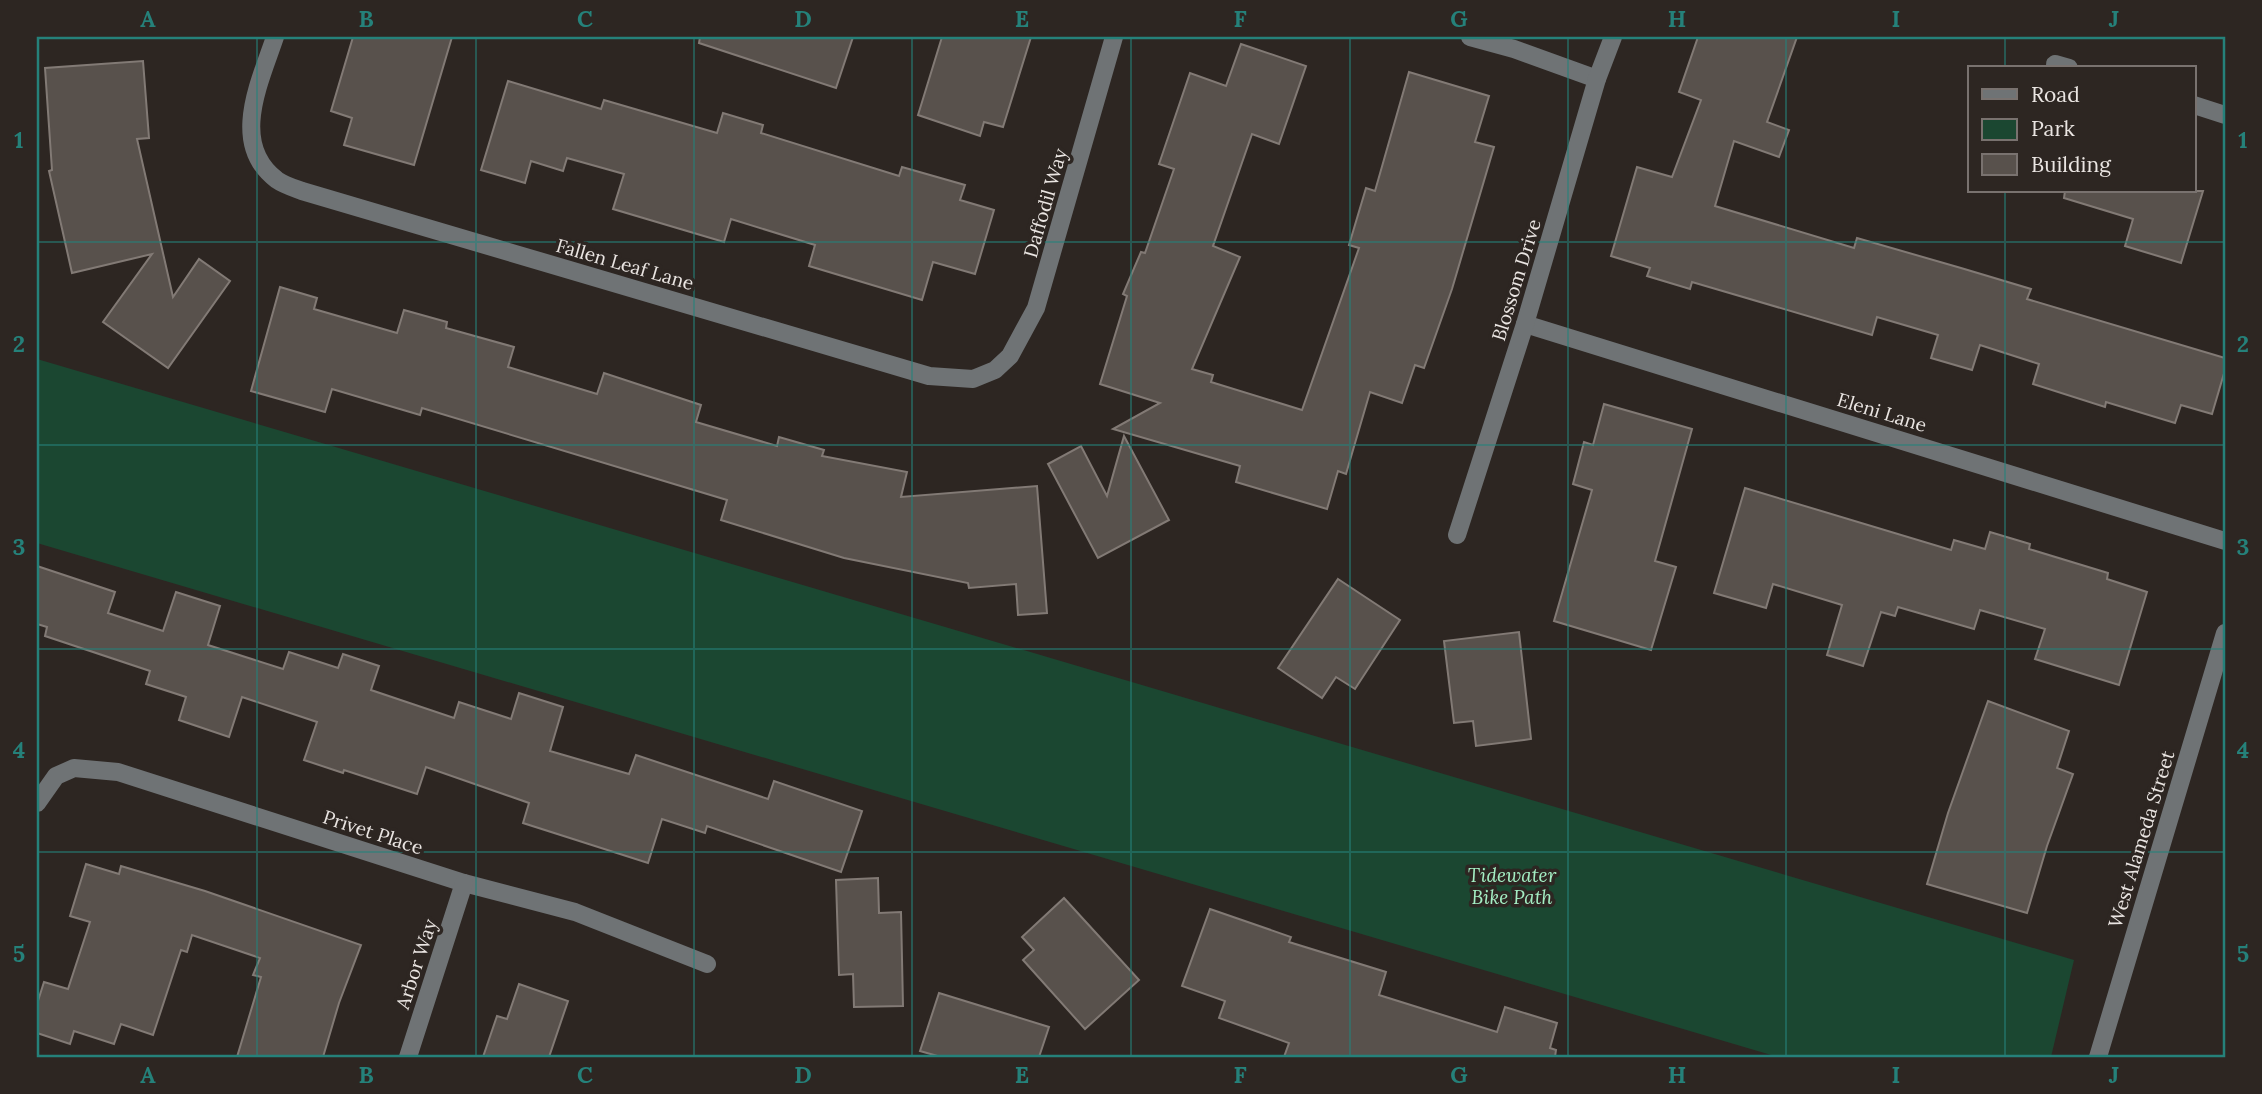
<svg xmlns="http://www.w3.org/2000/svg" width="2262" height="1094" font-family="Lora,serif">
	<style>
		.green { fill: #1b4731 }
		.building { fill: #58514c; stroke: #827a75; stroke-width: 2 }
		.lines { fill: none; stroke-linecap: round; stroke-linejoin: round }
		.minor { stroke: #6f7375; stroke-width: 18 }
		.grid { fill: none; stroke: #25817a; stroke-width: 2; stroke-opacity: 0.55 }
		.labels { text-anchor: middle; stroke-width: 7; stroke-linejoin: round; paint-order: stroke }
		.street-label { font-size: 19px; fill: #eae5e2; stroke: #2d2622 }
		.park-label { font-size: 19px; font-style: italic; fill: #a4efc4; stroke: #2d2622 }
		.neatline { fill: none; stroke: #25817a; stroke-width: 2.5 }
		.grid-label { font-size: 23px; text-anchor: middle; font-weight: bold; fill: #25817a }
	</style>
	<rect width="100%" height="100%" fill="#2d2622"/>
	<!-- green -->
	<path class="green" d="M 37,359 L 2074,960 L 2051,1057 L 1778,1057 L 37,543 Z"/>
	<!-- building -->
	<g class="building">
		<path d="M 353,37 L 452,37 L 414,165 L 344,145 L 352,118 L 331,111 Z"/>
		<path d="M 700,37 L 853,37 L 836,88 L 699,43 Z"/>
		<path d="M 942,37 L 1031,37 L 1003,127 L 984,122 L 980,136 L 918,115 Z"/>
		<path d="M 1698,37 L 1797,37 L 1767,122 L 1789,130 L 1779,157 L 1734,141 L 1715,206 L 1854,248 L 1857,238 L 1961,268 L 2031,289 L 2027,299 L 2225,358 L 2225,370 L 2212,414 L 2181,405 L 2175,423 L 2106,402 L 2105,407 L 2033,384 L 2039,364 L 1980,345 L 1972,370 L 1931,358 L 1938,335 L 1877,317 L 1872,335 L 1692,282 L 1690,289 L 1647,276 L 1650,268 L 1611,256 L 1637,167 L 1672,177 L 1701,100 L 1679,92 Z"/>
		<path d="M 1241,44 L 1306,66 L 1279,144 L 1252,134 L 1213,246 L 1240,257 L 1192,369 L 1213,375 L 1211,382 L 1302,410 L 1359,248 L 1349,245 L 1366,188 L 1375,191 L 1409,72 L 1489,96 L 1475,142 L 1494,147 L 1452,289 L 1424,368 L 1415,365 L 1402,403 L 1370,392 L 1346,474 L 1338,471 L 1327,509 L 1236,482 L 1240,466 L 1113,429 L 1160,403 L 1100,384 L 1127,296 L 1123,294 L 1141,252 L 1145,253 L 1174,169 L 1159,164 L 1190,73 L 1226,86 Z"/>
		<path d="M 143,61 L 149,138 L 137,139 L 173,297 L 199,259 L 230,281 L 168,368 L 103,322 L 152,254 L 72,273 L 49,171 L 52,170 L 45,68 Z"/>
		<path d="M 508,81 L 601,109 L 604,100 L 717,133 L 723,113 L 763,125 L 761,133 L 899,176 L 902,167 L 965,185 L 960,200 L 994,210 L 975,274 L 933,262 L 922,300 L 809,266 L 815,245 L 731,219 L 724,242 L 613,209 L 624,174 L 567,158 L 563,171 L 531,161 L 525,183 L 481,170 Z"/>
		<path d="M 2065,191 L 2203,191 L 2181,263 L 2125,246 L 2133,219 L 2064,198 Z"/>
		<path d="M 280,287 L 317,298 L 314,309 L 397,333 L 404,310 L 447,322 L 446,328 L 514,347 L 508,367 L 597,394 L 604,373 L 701,405 L 696,422 L 777,446 L 779,437 L 824,450 L 822,456 L 907,472 L 901,497 L 1037,486 L 1047,613 L 1018,615 L 1016,584 L 969,588 L 968,583 L 844,558 L 721,520 L 727,500 L 422,408 L 420,415 L 332,389 L 325,412 L 251,391 Z"/>
		<path d="M 1604,404 L 1692,429 L 1655,561 L 1676,567 L 1651,650 L 1554,621 L 1592,490 L 1573,484 L 1584,442 L 1593,445 Z"/>
		<path d="M 1124,436 L 1169,520 L 1098,558 L 1048,464 L 1081,446 L 1107,496 Z"/>
		<path d="M 1745,488 L 1951,550 L 1954,540 L 1985,549 L 1990,532 L 2030,544 L 2029,549 L 2108,573 L 2107,579 L 2147,592 L 2119,685 L 2035,659 L 2045,629 L 1980,610 L 1974,629 L 1898,607 L 1895,616 L 1881,612 L 1863,666 L 1827,655 L 1842,605 L 1773,584 L 1766,608 L 1714,593 Z"/>
		<path d="M 37,566 L 115,592 L 108,613 L 163,631 L 176,592 L 220,606 L 208,645 L 283,669 L 289,652 L 338,668 L 343,654 L 379,666 L 371,690 L 454,718 L 459,702 L 511,719 L 519,693 L 563,707 L 550,751 L 629,774 L 636,755 L 768,799 L 774,781 L 862,811 L 841,872 L 707,826 L 705,833 L 662,819 L 648,863 L 523,823 L 529,803 L 426,767 L 417,794 L 344,770 L 343,773 L 304,760 L 317,722 L 242,697 L 229,737 L 179,720 L 186,697 L 146,684 L 150,671 L 45,636 L 47,627 L 37,624 Z"/>
		<path d="M 1338,579 L 1400,620 L 1355,689 L 1336,677 L 1322,698 L 1278,668 Z"/>
		<path d="M 1519,632 L 1531,739 L 1476,746 L 1473,721 L 1454,723 L 1444,641 Z"/>
		<path d="M 1988,701 L 2069,731 L 2057,768 L 2073,774 L 2047,846 L 2027,913 L 1927,884 L 1948,813 Z"/>
		<path d="M 86,864 L 119,874 L 121,866 L 205,891 L 361,945 L 339,1003 L 323,1057 L 237,1057 L 261,977 L 253,975 L 260,958 L 192,935 L 187,952 L 181,950 L 153,1035 L 121,1024 L 114,1044 L 74,1031 L 70,1044 L 37,1033 L 37,1004 L 44,982 L 68,989 L 90,922 L 70,916 Z"/>
		<path d="M 878,878 L 879,913 L 901,912 L 903,1006 L 854,1007 L 853,974 L 839,975 L 836,880 Z"/>
		<path d="M 1064,898 L 1139,980 L 1085,1029 L 1023,960 L 1034,950 L 1022,937 Z"/>
		<path d="M 1210,909 L 1291,937 L 1289,942 L 1386,972 L 1379,995 L 1497,1032 L 1505,1007 L 1557,1023 L 1550,1048 L 1556,1050 L 1555,1057 L 1284,1057 L 1289,1043 L 1219,1018 L 1225,1001 L 1182,986 Z"/>
		<path d="M 519,984 L 568,1001 L 549,1057 L 483,1057 L 497,1016 L 507,1019 Z"/>
		<path d="M 939,993 L 1049,1027 L 1039,1057 L 941,1057 L 920,1051 Z"/>
	</g>
	<g class="lines">
		<!-- minor -->
		<g class="minor">
			<path d="M 275,37 C 260,82 229,144 277,180 C 284,185 294,188 302,191 L 929,376 L 973,379 L 995,370 L 1010,356 L 1036,308 L 1114,37"/>
			<path d="M 1470,37 L 1514,49 L 1597,79"/>
			<path d="M 2055,64 L 2069,68"/>
			<path d="M 2194,105 L 2225,115"/>
			<path d="M 1525,324 L 2225,541"/>
			<path d="M 1457,535 L 1525,324 L 1597,79 L 1613,37"/>
			<path d="M 37,803 L 56,776 L 74,768 L 118,772 L 464,883 L 575,912 L 707,964"/>
			<path d="M 408,1057 L 464,883"/>
			<path d="M 2098,1057 L 2225,633"/>
		</g>
	</g>
	<!-- grid -->
	<path class="grid" d="M 257,37 L 257,1057M 476,37 L 476,1057M 694,37 L 694,1057M 912,37 L 912,1057M 1131,37 L 1131,1057M 1350,37 L 1350,1057M 1568,37 L 1568,1057M 1786,37 L 1786,1057M 2005,37 L 2005,68M 2005,191 L 2005,1057M 37,242 L 2225,242M 37,445 L 2225,445M 37,649 L 2225,649M 37,852 L 2225,852"/>
	<g class="labels">
		<!-- street labels -->
		<g class="street-label">
			<text transform="translate(1045 203) rotate(-74)" y="7">Daffodil Way</text>
			<text transform="translate(625 264) rotate(16)" y="7">Fallen Leaf Lane</text>
			<text transform="translate(1516 280) rotate(-73)" y="7">Blossom Drive</text>
			<text transform="translate(1882 412) rotate(17)" y="7">Eleni Lane</text>
			<text transform="translate(373 832) rotate(18)" y="7">Privet Place</text>
			<text transform="translate(2141 839) rotate(-73)" y="7">West Alameda Street</text>
			<text transform="translate(416 964) rotate(-72)" y="7">Arbor Way</text>
		</g>
		<!-- park labels -->
		<g class="park-label">
			<text x="1512" y="882">Tidewater<tspan x="1512" dy="22">Bike Path</tspan></text>
		</g>
	</g>
	<!-- border -->
	<rect width="2262" height="1094" fill="none" stroke="#2d2622" stroke-width="77"/>
	<!-- legend -->
	<rect x="1968" y="66" width="228" height="126" fill="#2d2622" stroke="#79726f" stroke-width="2"/>
	<rect x="1982" y="89" width="35" height="10" fill="#6f7375" stroke="#79726f" stroke-width="2"/>
	<text x="2031" y="102" font-size="21" fill="#eae5e2">Road</text>
	<rect x="1982" y="119" width="35" height="21" fill="#1b4731" stroke="#79726f" stroke-width="2"/>
	<text x="2031" y="136" font-size="21" fill="#eae5e2">Park</text>
	<rect x="1982" y="154" width="35" height="21" fill="#58514c" stroke="#79726f" stroke-width="2"/>
	<text x="2031" y="172" font-size="21" fill="#eae5e2">Building</text>
	<rect x="38" y="38" width="2186" height="1018" class="neatline"/>
	<g class="grid-label">
		<text x="148" y="27">A</text>
		<text x="366" y="27">B</text>
		<text x="585" y="27">C</text>
		<text x="803" y="27">D</text>
		<text x="1022" y="27">E</text>
		<text x="1240" y="27">F</text>
		<text x="1459" y="27">G</text>
		<text x="1677" y="27">H</text>
		<text x="1896" y="27">I</text>
		<text x="2114" y="27">J</text>
		<text x="19" y="148">1</text>
		<text x="2243" y="148">1</text>
		<text x="19" y="352">2</text>
		<text x="2243" y="352">2</text>
		<text x="19" y="555">3</text>
		<text x="2243" y="555">3</text>
		<text x="19" y="758">4</text>
		<text x="2243" y="758">4</text>
		<text x="19" y="962">5</text>
		<text x="2243" y="962">5</text>
		<text x="148" y="1083">A</text>
		<text x="366" y="1083">B</text>
		<text x="585" y="1083">C</text>
		<text x="803" y="1083">D</text>
		<text x="1022" y="1083">E</text>
		<text x="1240" y="1083">F</text>
		<text x="1459" y="1083">G</text>
		<text x="1677" y="1083">H</text>
		<text x="1896" y="1083">I</text>
		<text x="2114" y="1083">J</text>
	</g>
</svg>
